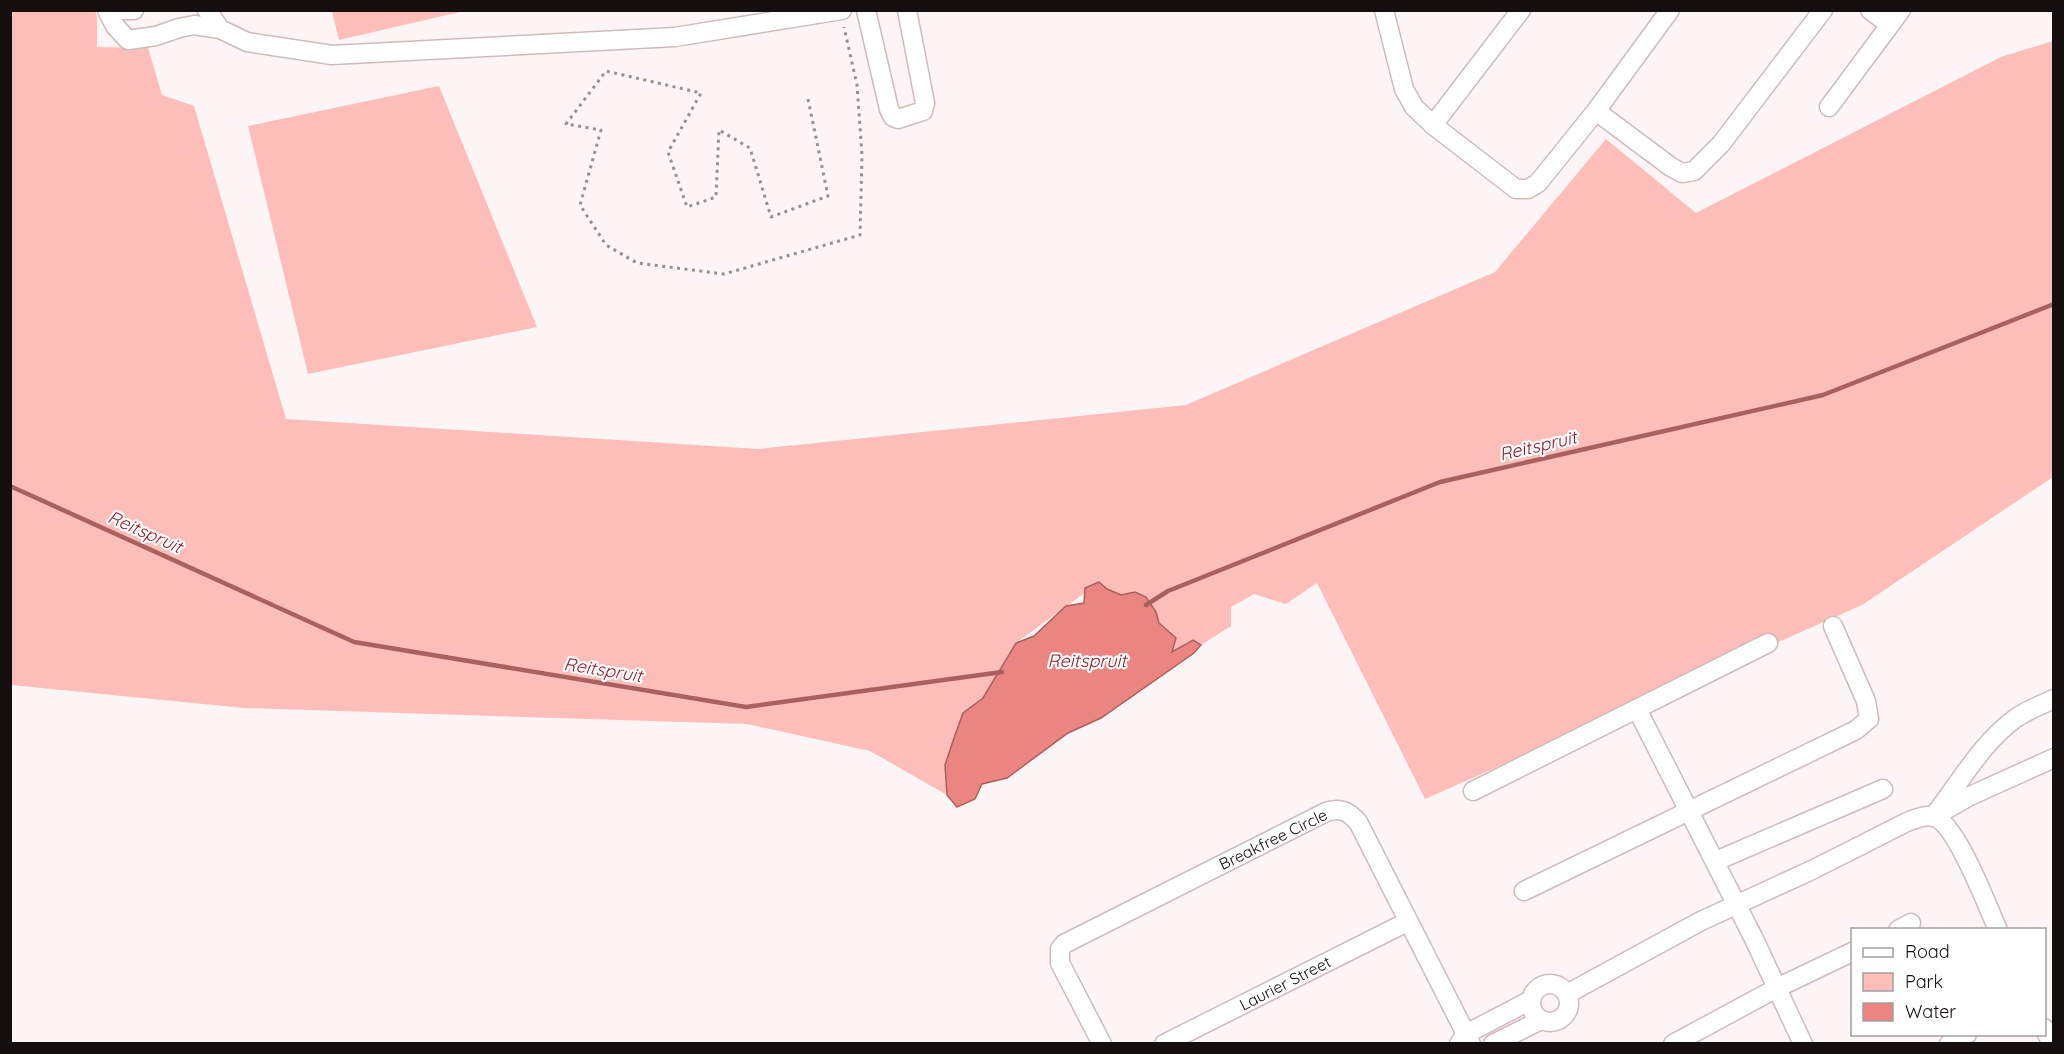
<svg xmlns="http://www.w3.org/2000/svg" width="2064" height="1054" font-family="Quicksand,sans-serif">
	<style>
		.green { fill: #fdbdb8 }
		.water { fill: #eb8581; stroke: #aa615e; stroke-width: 1.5 }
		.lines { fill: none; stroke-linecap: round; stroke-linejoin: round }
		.stream { stroke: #aa615e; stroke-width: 4.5 }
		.minor-casing { stroke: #cebcba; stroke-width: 21 }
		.path { stroke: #979090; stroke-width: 3; stroke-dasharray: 3 4.5; stroke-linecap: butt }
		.minor { stroke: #fff; stroke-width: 18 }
		.labels { text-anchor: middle; stroke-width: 4.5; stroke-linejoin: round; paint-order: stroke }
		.street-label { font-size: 16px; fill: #140e0e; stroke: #fff }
		.water-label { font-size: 18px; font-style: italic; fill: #941b25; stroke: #fff }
	</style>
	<rect width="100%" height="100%" fill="#fdf5f5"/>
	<!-- green -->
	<g class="green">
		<path d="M 10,11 L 95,11 L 97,16 L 97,47 L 148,48 L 162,95 L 194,106 L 286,419 L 758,449 L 1186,405 L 1495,272 L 1606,139 L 1696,213 L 2001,57 L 2053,41 L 2053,477 L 1862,605 L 1425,799 L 1317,583 L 1286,604 L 1254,594 L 1231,607 L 1231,626 L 1201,645 L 1171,653 L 1098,583 L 1016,643 L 1003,664 L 947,795 L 870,751 L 747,724 L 244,708 L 11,685 Z"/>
		<path d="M 464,11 L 339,40 L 332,11 L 464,10 Z"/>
		<path d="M 439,86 L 537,327 L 308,374 L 248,126 Z"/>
	</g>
	<!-- water -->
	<path class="water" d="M 1099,582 L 1107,589 L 1121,595 L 1135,592 L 1146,597 L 1156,612 L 1159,623 L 1176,638 L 1172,652 L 1193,640 L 1201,645 L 1194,653 L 1101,718 L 1068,733 L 1007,778 L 982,784 L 975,799 L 957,807 L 947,795 L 945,765 L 954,738 L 963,713 L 983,698 L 1016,643 L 1034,636 L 1066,606 L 1084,603 L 1085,588 Z"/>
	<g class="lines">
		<!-- stream -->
		<g class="stream">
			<path d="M 10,486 L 354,642 L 746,707 L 1002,672"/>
			<path d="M 1146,605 L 1168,591 L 1440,482 L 1823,395 L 2054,304"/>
		</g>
		<!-- minor casing -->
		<g class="minor-casing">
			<g id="minor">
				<path d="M 107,10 L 115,26 L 128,40 L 156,36 L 179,28 L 194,25 L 220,29"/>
				<path d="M 118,10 L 134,10"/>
				<path d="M 207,10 L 220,29 L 247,42 L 332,55 L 675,37 L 842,10"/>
				<path d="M 866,10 L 889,109 L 893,117 L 898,119 L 923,111 L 925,103 L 907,10"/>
				<path d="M 1384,10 L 1404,89 L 1414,107 L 1433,125 L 1516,189 L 1528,189 L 1538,183 L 1596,111 L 1670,10"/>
				<path d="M 1870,10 L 1890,25"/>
				<path d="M 1829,107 L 1901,10"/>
				<path d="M 1596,111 L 1671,167 L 1682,173 L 1694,171 L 1721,144 L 1823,10"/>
				<path d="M 1433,125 L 1521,10"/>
				<path d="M 1637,709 L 1754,939 L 1803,1044"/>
				<path d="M 1473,791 L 1768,643"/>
				<path d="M 1942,812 L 1970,796 L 2054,758"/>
				<path d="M 1933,817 C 1959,784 1982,742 2016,718 C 2027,710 2041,705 2054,699"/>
				<path d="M 1716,861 L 1883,789"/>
				<path d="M 1524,891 L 1856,730 L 1869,719 L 1866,701 L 1833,626"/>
				<path d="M 1898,930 L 1911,923"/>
				<circle cx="1550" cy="1003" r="19"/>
				<path d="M 1567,994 L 1701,921 L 1812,870 L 1907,822 C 1915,819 1925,814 1934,817 C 1957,824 1987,906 1998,930"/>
				<path d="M 2044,1028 L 2052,1044"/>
				<path d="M 1102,1044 L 1060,963 L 1060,949 L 1064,944 L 1326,812 C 1340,807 1348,811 1358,822 L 1471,1044"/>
				<path d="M 1164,1044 L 1407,922"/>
				<path d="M 1459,1044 L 1466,1034 L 1531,1000"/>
				<path d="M 1493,1044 L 1541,1020"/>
				<path d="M 1673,1044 L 1777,988 L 1852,952"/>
				<path d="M 1949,1044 L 1967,1034"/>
			</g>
		</g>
		<!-- path -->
		<path class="path" d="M 808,99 L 828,196 L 771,217 L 750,148 L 719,130 L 716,197 L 687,207 L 668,152 L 701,93 L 606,71 L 566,124 L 601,130 L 580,205 L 606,245 L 637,263 L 724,274 L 860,235 L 862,155 L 857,85 L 844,27"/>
		<!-- minor -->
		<use href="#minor" class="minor"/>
	</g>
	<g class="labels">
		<!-- street labels -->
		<g class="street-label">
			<text transform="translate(1273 839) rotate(-26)" y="6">Breakfree Circle</text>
			<text transform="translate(1285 983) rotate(-27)" y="6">Laurier Street</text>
		</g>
		<!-- water labels -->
		<g class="water-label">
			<text transform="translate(1538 446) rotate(-13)" y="6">Reitspruit</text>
			<text transform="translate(145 532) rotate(24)" y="6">Reitspruit</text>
			<text x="1087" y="667">Reitspruit</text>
			<text transform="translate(603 670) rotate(9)" y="6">Reitspruit</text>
		</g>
	</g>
	<!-- border -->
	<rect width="2064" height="1054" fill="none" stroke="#140e0e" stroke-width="24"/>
	<!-- legend -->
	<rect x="1851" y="928" width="195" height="108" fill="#ffffff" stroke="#a19f9f" stroke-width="1.5"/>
	<rect x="1863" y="948" width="30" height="9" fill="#ffffff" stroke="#a19f9f" stroke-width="1.5"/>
	<text x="1905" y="958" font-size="18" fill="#140e0e">Road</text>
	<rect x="1863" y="973" width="30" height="18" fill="#fdbdb8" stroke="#a19f9f" stroke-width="1.5"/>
	<text x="1905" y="988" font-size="18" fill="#140e0e">Park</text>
	<rect x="1863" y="1003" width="30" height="18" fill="#eb8581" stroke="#a19f9f" stroke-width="1.5"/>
	<text x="1905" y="1018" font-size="18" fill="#140e0e">Water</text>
</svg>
